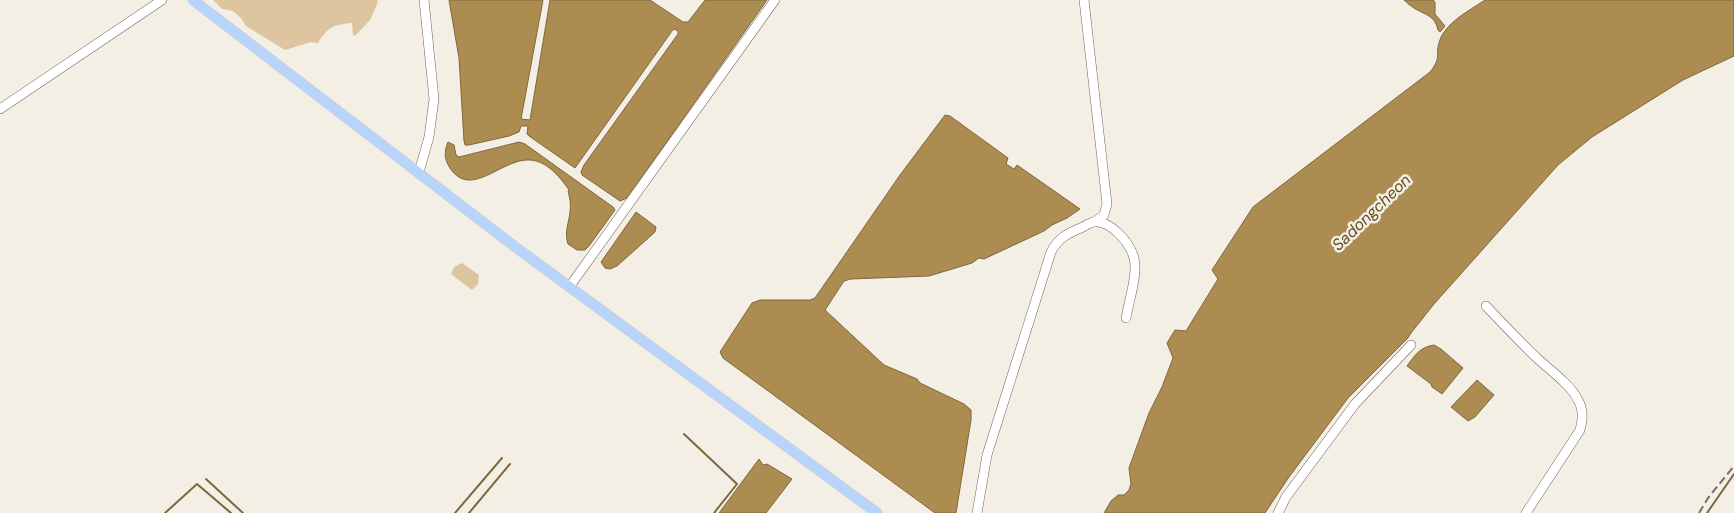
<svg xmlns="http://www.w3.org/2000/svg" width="1734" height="513" font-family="'DM Sans',sans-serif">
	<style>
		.green { fill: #dcc59f }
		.water { fill: #ad8c51; stroke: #7f673d }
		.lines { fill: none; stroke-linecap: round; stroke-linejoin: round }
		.stream { stroke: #7f673d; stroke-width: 2 }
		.minor-casing { stroke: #6b665e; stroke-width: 10 }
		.major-casing { stroke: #d0cfcf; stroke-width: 11 }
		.minor { stroke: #fff; stroke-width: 9 }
		.major { stroke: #b8d4fa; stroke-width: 10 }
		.rail { stroke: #736f69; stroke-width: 2; stroke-dasharray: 8 4; stroke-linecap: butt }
		.labels { text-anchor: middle; stroke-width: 5; stroke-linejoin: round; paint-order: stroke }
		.water-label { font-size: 16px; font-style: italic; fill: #654d1f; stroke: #f4efe5 }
	</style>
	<rect width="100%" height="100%" fill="#f4efe5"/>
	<!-- green -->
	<g class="green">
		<path d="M 213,0 L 377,0 L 378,2 L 370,20 L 355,36 L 353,35 L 352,23 C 333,25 329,26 318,43 L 311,42 L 285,50 L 246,26 L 241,18 L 233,11 L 222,9 Z"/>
		<path d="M 462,263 L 479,275 L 478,284 L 472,290 L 451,274 L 454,267 Z"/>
	</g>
	<!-- water -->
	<g class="water">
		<path d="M 449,0 L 543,0 L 521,119 L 530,120 L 550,0 L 650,0 L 683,22 L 688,22 L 705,0 L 767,0 L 627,198 L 620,201 L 582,175 L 581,172 L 584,165 L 678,34 L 678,31 L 674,29 L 672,31 L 575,168 L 529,136 L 527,134 L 528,126 L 521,126 L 519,132 L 509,136 L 469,145 L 465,145 L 464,141 L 459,58 Z"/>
		<path d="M 1404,0 L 1433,0 L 1435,2 L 1435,14 L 1445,26 L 1440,32 L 1438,30 C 1435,15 1425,15 1414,8 C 1411,6 1407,3 1404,0 Z"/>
		<path d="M 1485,0 L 1734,0 L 1734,56 L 1683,80 L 1592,137 L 1558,165 L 1434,304 L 1411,333 L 1408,338 L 1348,398 L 1289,477 L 1265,513 L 1104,513 L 1111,501 L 1118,495 L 1124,495 L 1129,490 L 1131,484 L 1129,468 L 1149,413 L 1162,387 L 1173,358 L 1167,343 L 1175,330 L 1186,331 L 1218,279 L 1212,270 L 1253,207 L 1430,72 C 1442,57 1435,56 1439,43 C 1444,23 1469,11 1485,0 Z"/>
		<path d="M 945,115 L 950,116 L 1008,158 L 1006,164 L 1014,169 L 1017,165 L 1080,209 L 1067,218 L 1052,225 L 1044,231 L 984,259 L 979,258 L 972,263 L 929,276 L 851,279 L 844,281 L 825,310 L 884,365 L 917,379 L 920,383 L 964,404 L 971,410 L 971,420 L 956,513 L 935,513 L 723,358 L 720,352 L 752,303 L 760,300 L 810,300 L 815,298 L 900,175 Z"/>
		<path d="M 448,142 L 454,145 L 456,155 L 459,157 L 519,142 L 525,144 L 613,207 L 615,210 L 589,246 L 585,250 L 577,250 L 568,244 C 564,232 569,223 570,212 C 571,204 570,198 568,191 L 569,190 C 560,177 547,161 530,160 C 502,158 471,200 450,168 C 444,159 444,152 448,142 Z"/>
		<path d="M 636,212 L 656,227 L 655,232 L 617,266 L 610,269 L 605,268 L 601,262 Z"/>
		<path d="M 1434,345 L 1441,349 L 1463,368 L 1442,394 L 1432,387 L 1431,384 L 1407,366 C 1415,355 1420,347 1434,345 Z"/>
		<path d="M 1477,380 L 1494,395 L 1475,417 L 1468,421 L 1451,407 Z"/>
		<path d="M 759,459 L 763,465 L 767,464 L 792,479 L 766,513 L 719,513 Z"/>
	</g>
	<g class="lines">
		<!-- stream -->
		<g class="stream">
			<path d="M 684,434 L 737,484 L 714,513"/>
			<path d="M 206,479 L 243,513"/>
			<path d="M 165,513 L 197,484 L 231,513"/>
			<path d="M 455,513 L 502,458"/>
			<path d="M 469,513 L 510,464"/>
			<path d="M 1707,513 L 1734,474"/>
		</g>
		<!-- minor casing -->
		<g class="minor-casing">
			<g id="minor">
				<path d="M 1084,0 L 1107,204 L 1104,215 L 1094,222"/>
				<path d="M 0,109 L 162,0"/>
				<path d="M 419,172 L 429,137 L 434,99 L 424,0"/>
				<path d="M 570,286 L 775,0"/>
				<path d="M 1486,306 C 1503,324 1520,342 1538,359 C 1550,370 1571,385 1578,400 C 1584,410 1583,420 1580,430 L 1526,513"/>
				<path d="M 977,513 L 987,455 L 1051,252 C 1058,238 1068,233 1083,227 C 1086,225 1090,223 1093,222 C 1110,219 1130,243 1134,258 C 1138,275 1129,300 1126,318"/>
				<path d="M 1278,513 L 1286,497 L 1355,404 L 1411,345"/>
			</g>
		</g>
		<!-- major casing -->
		<g class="major-casing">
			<path id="major" d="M 193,0 L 514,246 L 877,513"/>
		</g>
		<!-- minor -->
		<use href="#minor" class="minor"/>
		<!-- major -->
		<use href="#major" class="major"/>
		<!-- rail -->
		<path class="rail" d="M 1699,513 L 1708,498 L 1734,466"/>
	</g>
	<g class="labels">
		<!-- water labels -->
		<g class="water-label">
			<text transform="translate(1371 212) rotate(-44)" y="6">Sadongcheon</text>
		</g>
	</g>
</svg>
